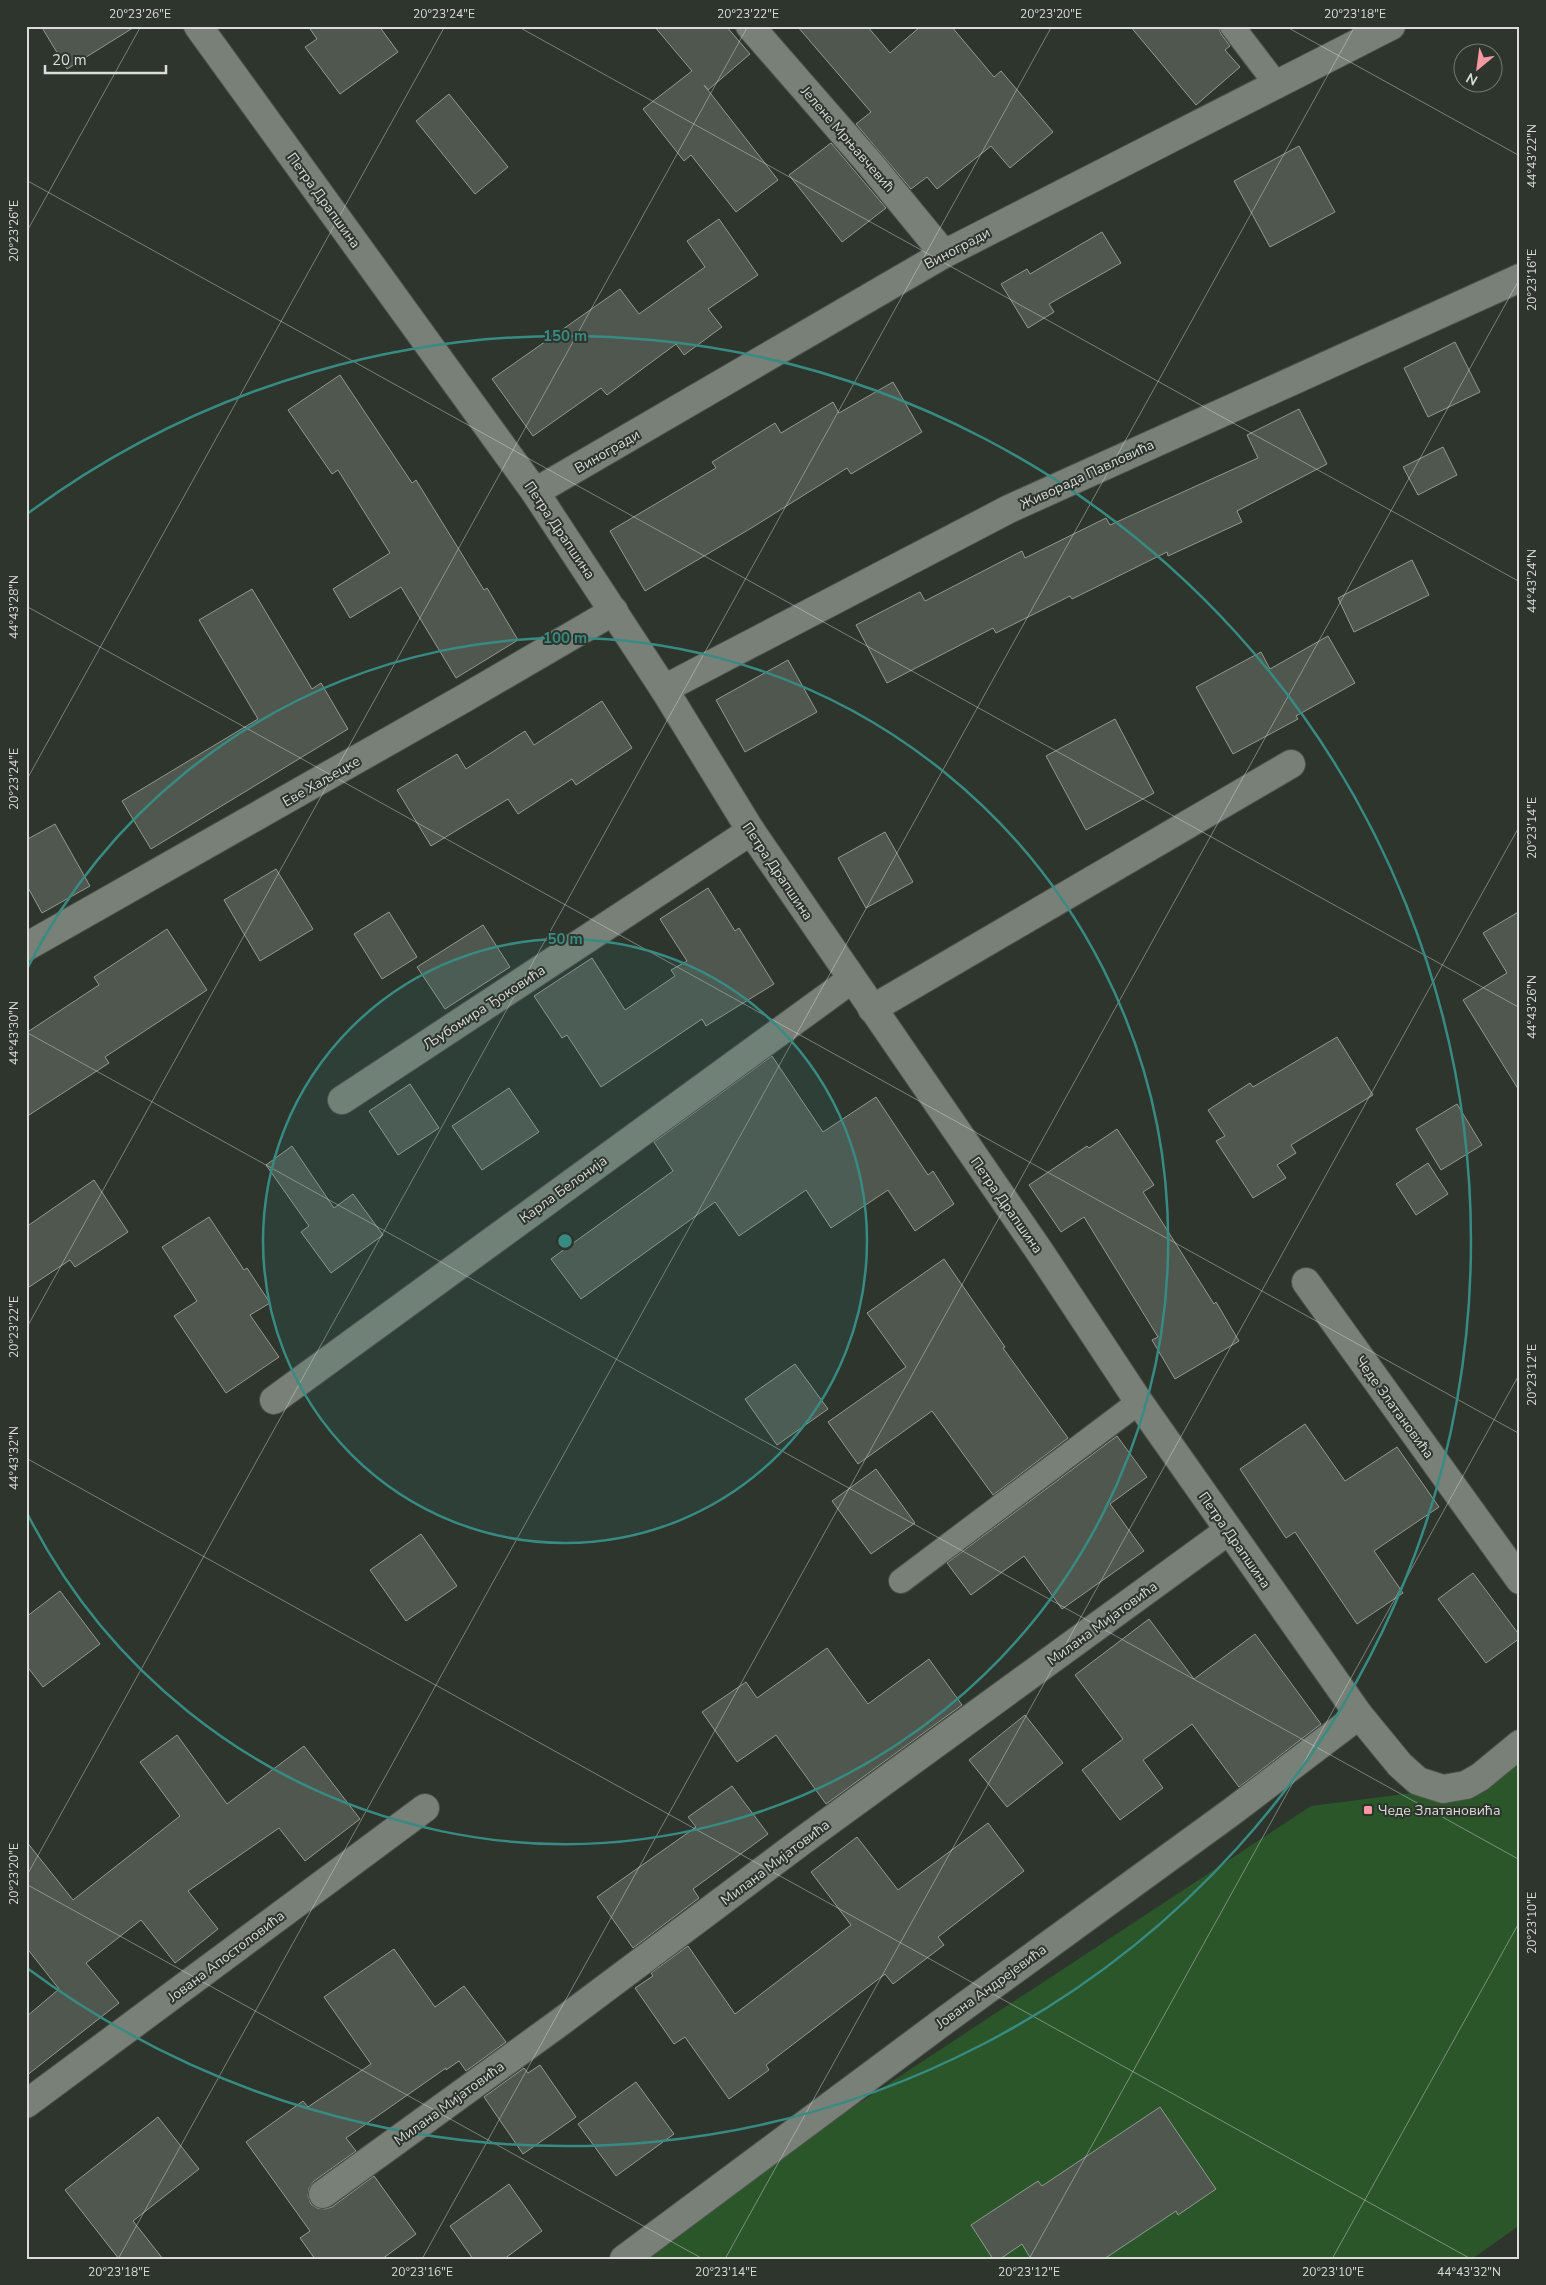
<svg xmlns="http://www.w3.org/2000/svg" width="1546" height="2285" font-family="'Nunito Sans',sans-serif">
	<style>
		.green { fill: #2b562a }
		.building { fill: #4f574f; stroke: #919a90 }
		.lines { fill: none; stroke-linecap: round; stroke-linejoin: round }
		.lane-casing { stroke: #4d524c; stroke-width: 26 }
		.street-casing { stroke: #4d524c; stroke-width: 30 }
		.secondary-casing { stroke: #4d524c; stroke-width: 30 }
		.lane { stroke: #788077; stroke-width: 24 }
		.street { stroke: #788077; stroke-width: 28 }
		.secondary { stroke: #788077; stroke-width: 28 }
		.ticks { fill: none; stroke: #daded9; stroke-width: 1; stroke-opacity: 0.45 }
		.ring { fill: none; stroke: #388b83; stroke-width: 2.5 }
		.poi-dot { fill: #f49aa0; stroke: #2d352d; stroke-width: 2 }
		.labels { text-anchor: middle; stroke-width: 4; stroke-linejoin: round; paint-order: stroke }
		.street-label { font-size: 14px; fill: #daded9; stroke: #2d352d }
		.poi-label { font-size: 14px; fill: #daded9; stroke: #2d352d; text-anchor: start }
		.centre { fill: #388b83; stroke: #2d352d; stroke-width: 2.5 }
		.ring-label { font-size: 15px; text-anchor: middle; font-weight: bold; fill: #388b83; stroke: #2d352d; stroke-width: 4; stroke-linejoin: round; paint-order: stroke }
		.neatline { fill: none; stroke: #daded9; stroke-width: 2 }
		.ticks-label { font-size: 12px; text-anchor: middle; fill: #daded9 }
	</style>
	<rect width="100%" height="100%" fill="#2d352d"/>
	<!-- green -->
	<path class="green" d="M 1520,1735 L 1520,2225 L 1472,2259 L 634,2259 L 631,2253 L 1311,1806 L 1443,1789 Z"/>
	<!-- building -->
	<g class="building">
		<path d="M 41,26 L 136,26 L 67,69 Z"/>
		<path d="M 308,26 L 379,26 L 398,52 L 340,94 L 305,47 L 317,39 Z"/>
		<path d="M 654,26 L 726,26 L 750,54 L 708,90 L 704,85 L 778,180 L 736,212 L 691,155 L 684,161 L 643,109 L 692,71 Z"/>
		<path d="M 797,26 L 867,26 L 890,53 L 921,26 L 951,26 L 994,77 L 1001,71 L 1053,132 L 1010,168 L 991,146 L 937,189 L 927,177 L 911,189 L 856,124 L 871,112 Z"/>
		<path d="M 1130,26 L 1218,26 L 1221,34 L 1230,46 L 1225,50 L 1240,67 L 1196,105 Z"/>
		<path d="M 449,94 L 508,167 L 475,194 L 416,121 Z"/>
		<path d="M 831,143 L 886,208 L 842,242 L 789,175 Z"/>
		<path d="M 1299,146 L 1335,212 L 1270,247 L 1234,181 Z"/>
		<path d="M 719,219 L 758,275 L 708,309 L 722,327 L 684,355 L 676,344 L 607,395 L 601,388 L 533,436 L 492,379 L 620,289 L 639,314 L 705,267 L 687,241 Z"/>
		<path d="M 1102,232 L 1121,263 L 1049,304 L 1054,312 L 1028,328 L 1001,284 L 1027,269 L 1030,274 Z"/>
		<path d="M 1455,342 L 1480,392 L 1428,417 L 1404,368 Z"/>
		<path d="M 340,375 L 412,483 L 416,480 L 484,590 L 487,588 L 518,640 L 456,678 L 401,587 L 350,618 L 333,589 L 390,553 L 338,470 L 332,474 L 288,410 Z"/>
		<path d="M 893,382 L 922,432 L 851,474 L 847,468 L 753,527 L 645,591 L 610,531 L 716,468 L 712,462 L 775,423 L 781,433 L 833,402 L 839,413 Z"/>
		<path d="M 1299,409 L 1327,464 L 1237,511 L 1242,522 L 1168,556 L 1167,552 L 1072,599 L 1070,596 L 996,633 L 993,628 L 887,683 L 856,625 L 920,592 L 925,601 L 1022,551 L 1025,558 L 1106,518 L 1110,525 L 1258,458 L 1247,435 Z"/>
		<path d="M 1443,447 L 1457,475 L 1418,495 L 1403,467 Z"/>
		<path d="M 1412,560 L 1429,595 L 1354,632 L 1338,598 Z"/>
		<path d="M 252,589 L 312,689 L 321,683 L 348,729 L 151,849 L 122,801 L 258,719 L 199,620 Z"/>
		<path d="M 1328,636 L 1355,683 L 1296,716 L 1298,719 L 1233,754 L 1196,687 L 1261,652 L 1270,669 Z"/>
		<path d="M 788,660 L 817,712 L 745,752 L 716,700 Z"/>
		<path d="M 602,701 L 632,748 L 576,785 L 572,779 L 518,814 L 508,799 L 431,846 L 397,790 L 457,754 L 466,769 L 525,731 L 534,745 Z"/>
		<path d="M 1115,719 L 1154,793 L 1086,830 L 1046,756 Z"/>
		<path d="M 55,824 L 90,886 L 42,913 L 26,884 L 26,840 Z"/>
		<path d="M 885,832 L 913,882 L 866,908 L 838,858 Z"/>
		<path d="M 276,869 L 313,929 L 260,961 L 224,900 Z"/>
		<path d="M 708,888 L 735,931 L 739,928 L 774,984 L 706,1026 L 702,1019 L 601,1087 L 567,1035 L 562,1038 L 534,996 L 592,958 L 625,1010 L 675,976 L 671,970 L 687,961 L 660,919 Z"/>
		<path d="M 1520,911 L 1520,1092 L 1463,1000 L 1507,973 L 1483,933 Z"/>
		<path d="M 389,912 L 417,957 L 382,979 L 354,934 Z"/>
		<path d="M 483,925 L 510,967 L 445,1009 L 417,967 Z"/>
		<path d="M 167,929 L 207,990 L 105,1057 L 109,1063 L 26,1117 L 26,1033 L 99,985 L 94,977 Z"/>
		<path d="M 1337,1037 L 1373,1095 L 1291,1145 L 1296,1153 L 1277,1165 L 1286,1178 L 1253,1198 L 1216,1141 L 1225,1136 L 1208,1110 L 1250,1083 L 1253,1087 Z"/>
		<path d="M 772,1056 L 823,1132 L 876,1097 L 928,1175 L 933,1171 L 954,1204 L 915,1231 L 888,1190 L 831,1228 L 806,1190 L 739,1236 L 715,1202 L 581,1299 L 551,1259 L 673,1171 L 654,1142 Z"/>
		<path d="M 410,1084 L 439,1128 L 398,1155 L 369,1111 Z"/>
		<path d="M 509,1088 L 539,1132 L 482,1170 L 452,1126 Z"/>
		<path d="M 1457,1104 L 1482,1145 L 1441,1170 L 1416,1129 Z"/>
		<path d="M 1117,1129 L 1154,1185 L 1143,1192 L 1214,1304 L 1216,1302 L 1239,1341 L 1175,1379 L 1152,1340 L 1158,1337 L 1084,1217 L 1061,1232 L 1029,1185 L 1087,1146 L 1089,1148 Z"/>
		<path d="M 292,1146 L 334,1208 L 353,1194 L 383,1235 L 331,1273 L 301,1232 L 309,1226 L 266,1165 Z"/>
		<path d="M 1428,1163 L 1448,1194 L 1416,1215 L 1396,1184 Z"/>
		<path d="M 94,1180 L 128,1232 L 75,1267 L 70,1260 L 26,1289 L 26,1227 Z"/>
		<path d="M 209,1217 L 244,1270 L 247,1268 L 270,1303 L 250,1315 L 279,1357 L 226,1393 L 174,1316 L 197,1301 L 162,1247 Z"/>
		<path d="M 944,1259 L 1005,1347 L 1003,1348 L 1068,1438 L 993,1495 L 932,1411 L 858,1464 L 828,1422 L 906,1367 L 867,1313 Z"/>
		<path d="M 795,1364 L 828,1409 L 777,1445 L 745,1399 Z"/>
		<path d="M 1305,1424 L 1345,1481 L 1397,1447 L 1439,1507 L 1374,1551 L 1403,1593 L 1357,1624 L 1295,1532 L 1286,1538 L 1240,1469 Z"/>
		<path d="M 1117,1436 L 1147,1477 L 1110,1504 L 1144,1551 L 1062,1609 L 1024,1556 L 971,1595 L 947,1563 Z"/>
		<path d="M 876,1469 L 915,1523 L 871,1554 L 832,1501 Z"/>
		<path d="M 421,1534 L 457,1586 L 406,1621 L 370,1570 Z"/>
		<path d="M 1473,1573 L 1520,1636 L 1520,1638 L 1486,1663 L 1438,1599 Z"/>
		<path d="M 60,1591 L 100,1644 L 43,1687 L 26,1665 L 26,1617 Z"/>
		<path d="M 1149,1619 L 1194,1679 L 1255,1634 L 1321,1724 L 1239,1787 L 1192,1724 L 1143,1760 L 1163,1788 L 1120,1820 L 1082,1770 L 1123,1739 L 1075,1675 Z"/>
		<path d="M 827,1648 L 868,1704 L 929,1659 L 962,1705 L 826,1804 L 776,1735 L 737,1762 L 702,1712 L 746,1682 L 757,1698 Z"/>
		<path d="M 1025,1715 L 1063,1763 L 1007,1807 L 969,1760 Z"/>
		<path d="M 177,1735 L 227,1804 L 304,1746 L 360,1819 L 305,1861 L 279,1828 L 188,1891 L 218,1929 L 175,1963 L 141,1920 L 86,1963 L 119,2003 L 26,2076 L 26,2017 L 59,1989 L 26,1947 L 26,1841 L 73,1900 L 180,1816 L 140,1762 Z"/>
		<path d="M 732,1786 L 768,1834 L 693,1889 L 699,1898 L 633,1948 L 597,1897 L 696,1827 L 688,1817 Z"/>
		<path d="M 988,1823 L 1024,1871 L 938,1937 L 944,1945 L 893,1984 L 885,1974 L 766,2065 L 769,2070 L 729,2099 L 685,2037 L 674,2044 L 635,1988 L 653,1976 L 651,1973 L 688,1946 L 735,2014 L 851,1925 L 811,1872 L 857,1837 L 898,1890 Z"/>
		<path d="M 394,1949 L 435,2007 L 464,1986 L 506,2042 L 466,2071 L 459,2061 L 446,2070 L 446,2068 L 346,2138 L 356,2151 L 314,2181 L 309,2188 L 308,2196 L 311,2204 L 317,2208 L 325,2209 L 332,2207 L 374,2176 L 416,2234 L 382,2259 L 315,2259 L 300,2238 L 310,2231 L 246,2142 L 303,2101 L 308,2107 L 371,2064 L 324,1997 Z"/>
		<path d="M 540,2065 L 576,2117 L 523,2154 L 484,2097 L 524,2068 L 528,2073 Z"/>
		<path d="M 636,2082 L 674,2134 L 616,2176 L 578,2124 Z"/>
		<path d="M 1160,2107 L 1216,2189 L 1178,2215 L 1176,2211 L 1104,2259 L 1031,2259 L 1022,2244 L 1000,2259 L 993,2259 L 971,2225 L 1038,2181 L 1042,2186 Z"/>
		<path d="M 158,2117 L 199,2169 L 133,2221 L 163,2259 L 119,2259 L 65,2190 Z"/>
		<path d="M 509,2184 L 542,2231 L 504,2259 L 473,2259 L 450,2226 Z"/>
	</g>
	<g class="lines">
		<!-- lane casing -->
		<g class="lane-casing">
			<g id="lane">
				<path d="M 1232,26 L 1277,85"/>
				<path d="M 901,1581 L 1139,1402"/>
			</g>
		</g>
		<!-- street casing -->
		<g class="street-casing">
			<g id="street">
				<path d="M 750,26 L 871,165 L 944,254"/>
				<path d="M 535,492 L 944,254 L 1391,26"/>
				<path d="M 664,689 L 1009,509 L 1520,278"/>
				<path d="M 26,947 L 463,699 L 614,611"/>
				<path d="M 872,1009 L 1291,764"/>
				<path d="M 342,1100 L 751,831"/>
				<path d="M 1306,1282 L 1520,1580"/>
				<path d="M 274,1400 L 852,979"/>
				<path d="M 26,2104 L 425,1808"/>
				<path d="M 323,2194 L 559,2023 L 802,1841 L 1228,1531"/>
				<path d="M 624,2259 L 944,2021 L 1230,1813 L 1359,1715"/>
			</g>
		</g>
		<!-- secondary casing -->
		<g class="secondary-casing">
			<path id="secondary" d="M 198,26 L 535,492 L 664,689 L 751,831 L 1040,1252 L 1139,1402 L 1359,1715 L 1400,1765 L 1418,1781 L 1443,1789 L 1466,1785 L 1480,1777 L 1520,1744"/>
		</g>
		<!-- lane -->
		<use href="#lane" class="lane"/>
		<!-- street -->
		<use href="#street" class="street"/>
		<!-- secondary -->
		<use href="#secondary" class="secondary"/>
	</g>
	<!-- ticks -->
	<path class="ticks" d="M 517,26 L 1520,582M 1285,26 L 1520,156M 26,180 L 1520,1008M 26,233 L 141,26M 26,606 L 1520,1434M 26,781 L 445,26M 26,1032 L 1520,1860M 26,1329 L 748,26M 26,1458 L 1471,2259M 26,1877 L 1052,26M 26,1884 L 703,2259M 118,2259 L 1355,26M 422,2259 L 1520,278M 725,2259 L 1520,825M 1029,2259 L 1520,1373M 1332,2259 L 1520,1921"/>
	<!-- distance rings -->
	<circle cx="565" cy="1241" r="302" fill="#388b83" fill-opacity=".12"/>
	<g class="ring">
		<circle cx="565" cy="1241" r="302"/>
		<path d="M28 967A603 603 0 1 1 28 1515"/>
		<path d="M27 514A905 905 0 1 1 27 1968"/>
	</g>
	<!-- markers -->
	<rect class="poi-dot" x="1363" y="1805" width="10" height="10" rx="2.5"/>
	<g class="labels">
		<!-- street labels -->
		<g class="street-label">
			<text transform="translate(848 139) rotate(49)" y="5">Јелене Мрњавчевић</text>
			<text transform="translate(324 200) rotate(54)" y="5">Петра Драпшина</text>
			<text transform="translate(957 248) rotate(-28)" y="5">Виногради</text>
			<text transform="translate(607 451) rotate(-30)" y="5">Виногради</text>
			<text transform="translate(1087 474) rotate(-25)" y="5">Живорада Павловића</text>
			<text transform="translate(560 530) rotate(56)" y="5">Петра Драпшина</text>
			<text transform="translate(321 781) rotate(-30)" y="5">Еве Хаљецке</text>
			<text transform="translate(778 871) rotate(56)" y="5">Петра Драпшина</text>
			<text transform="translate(484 1007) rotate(-33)" y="5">Љубомира Ђоковића</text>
			<text transform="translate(563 1189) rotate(-36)" y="5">Карла Белонија</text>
			<text transform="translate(1007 1205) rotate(55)" y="5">Петра Драпшина</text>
			<text transform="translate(1395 1407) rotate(54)" y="5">Чеде Златановића</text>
			<text transform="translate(1235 1540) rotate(55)" y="5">Петра Драпшина</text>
			<text transform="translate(1102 1623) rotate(-36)" y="5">Милана Мијатовића</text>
			<text transform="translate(775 1862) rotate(-37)" y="5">Милана Мијатовића</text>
			<text transform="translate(226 1956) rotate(-37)" y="5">Јована Апостоловића</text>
			<text transform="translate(991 1986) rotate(-36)" y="5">Јована Андрејевића</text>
			<text transform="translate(449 2103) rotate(-36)" y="5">Милана Мијатовића</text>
		</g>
		<!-- poi labels -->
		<g class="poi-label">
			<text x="1378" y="1815">Чеде Златановића</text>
		</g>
	</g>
	<circle cx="565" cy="1241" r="8" class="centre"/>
	<g class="ring-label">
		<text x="565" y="341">150 m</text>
		<text x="565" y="643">100 m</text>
		<text x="565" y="944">50 m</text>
	</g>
	<!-- border -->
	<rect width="1546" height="2285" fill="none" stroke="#2d352d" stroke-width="55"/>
	<!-- north arrow -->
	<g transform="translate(1478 68) rotate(209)"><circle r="24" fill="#2d352d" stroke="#727972"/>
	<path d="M0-4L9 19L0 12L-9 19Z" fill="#f49aa0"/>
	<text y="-8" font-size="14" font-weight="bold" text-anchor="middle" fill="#daded9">N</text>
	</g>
	<!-- scale -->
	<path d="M45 65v8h121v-8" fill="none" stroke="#daded9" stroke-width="2.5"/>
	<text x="52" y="65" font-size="15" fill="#daded9" stroke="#2d352d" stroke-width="4" paint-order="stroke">20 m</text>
	<rect x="28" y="28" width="1490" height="2230" class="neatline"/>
	<g class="ticks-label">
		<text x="140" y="18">20°23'26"E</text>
		<text x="444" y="18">20°23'24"E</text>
		<text x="748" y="18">20°23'22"E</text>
		<text x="1051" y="18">20°23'20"E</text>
		<text x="1355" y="18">20°23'18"E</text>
		<text transform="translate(1532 156) rotate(-90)" y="4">44°43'22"N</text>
		<text transform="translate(14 231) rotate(-90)" y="4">20°23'26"E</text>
		<text transform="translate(1532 280) rotate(-90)" y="4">20°23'16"E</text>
		<text transform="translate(1532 581) rotate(-90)" y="4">44°43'24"N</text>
		<text transform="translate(14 607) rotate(-90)" y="4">44°43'28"N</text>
		<text transform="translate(14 779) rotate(-90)" y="4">20°23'24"E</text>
		<text transform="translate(1532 828) rotate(-90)" y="4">20°23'14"E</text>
		<text transform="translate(1532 1007) rotate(-90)" y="4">44°43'26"N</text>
		<text transform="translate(14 1033) rotate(-90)" y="4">44°43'30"N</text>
		<text transform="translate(14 1327) rotate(-90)" y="4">20°23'22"E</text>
		<text transform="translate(1532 1375) rotate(-90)" y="4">20°23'12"E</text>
		<text transform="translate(14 1458) rotate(-90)" y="4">44°43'32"N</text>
		<text transform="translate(14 1874) rotate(-90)" y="4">20°23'20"E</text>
		<text transform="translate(1532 1923) rotate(-90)" y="4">20°23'10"E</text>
		<text x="119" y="2276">20°23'18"E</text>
		<text x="422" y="2276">20°23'16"E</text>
		<text x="726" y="2276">20°23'14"E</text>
		<text x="1029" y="2276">20°23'12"E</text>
		<text x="1333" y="2276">20°23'10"E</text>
		<text x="1469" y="2276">44°43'32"N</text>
	</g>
</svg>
